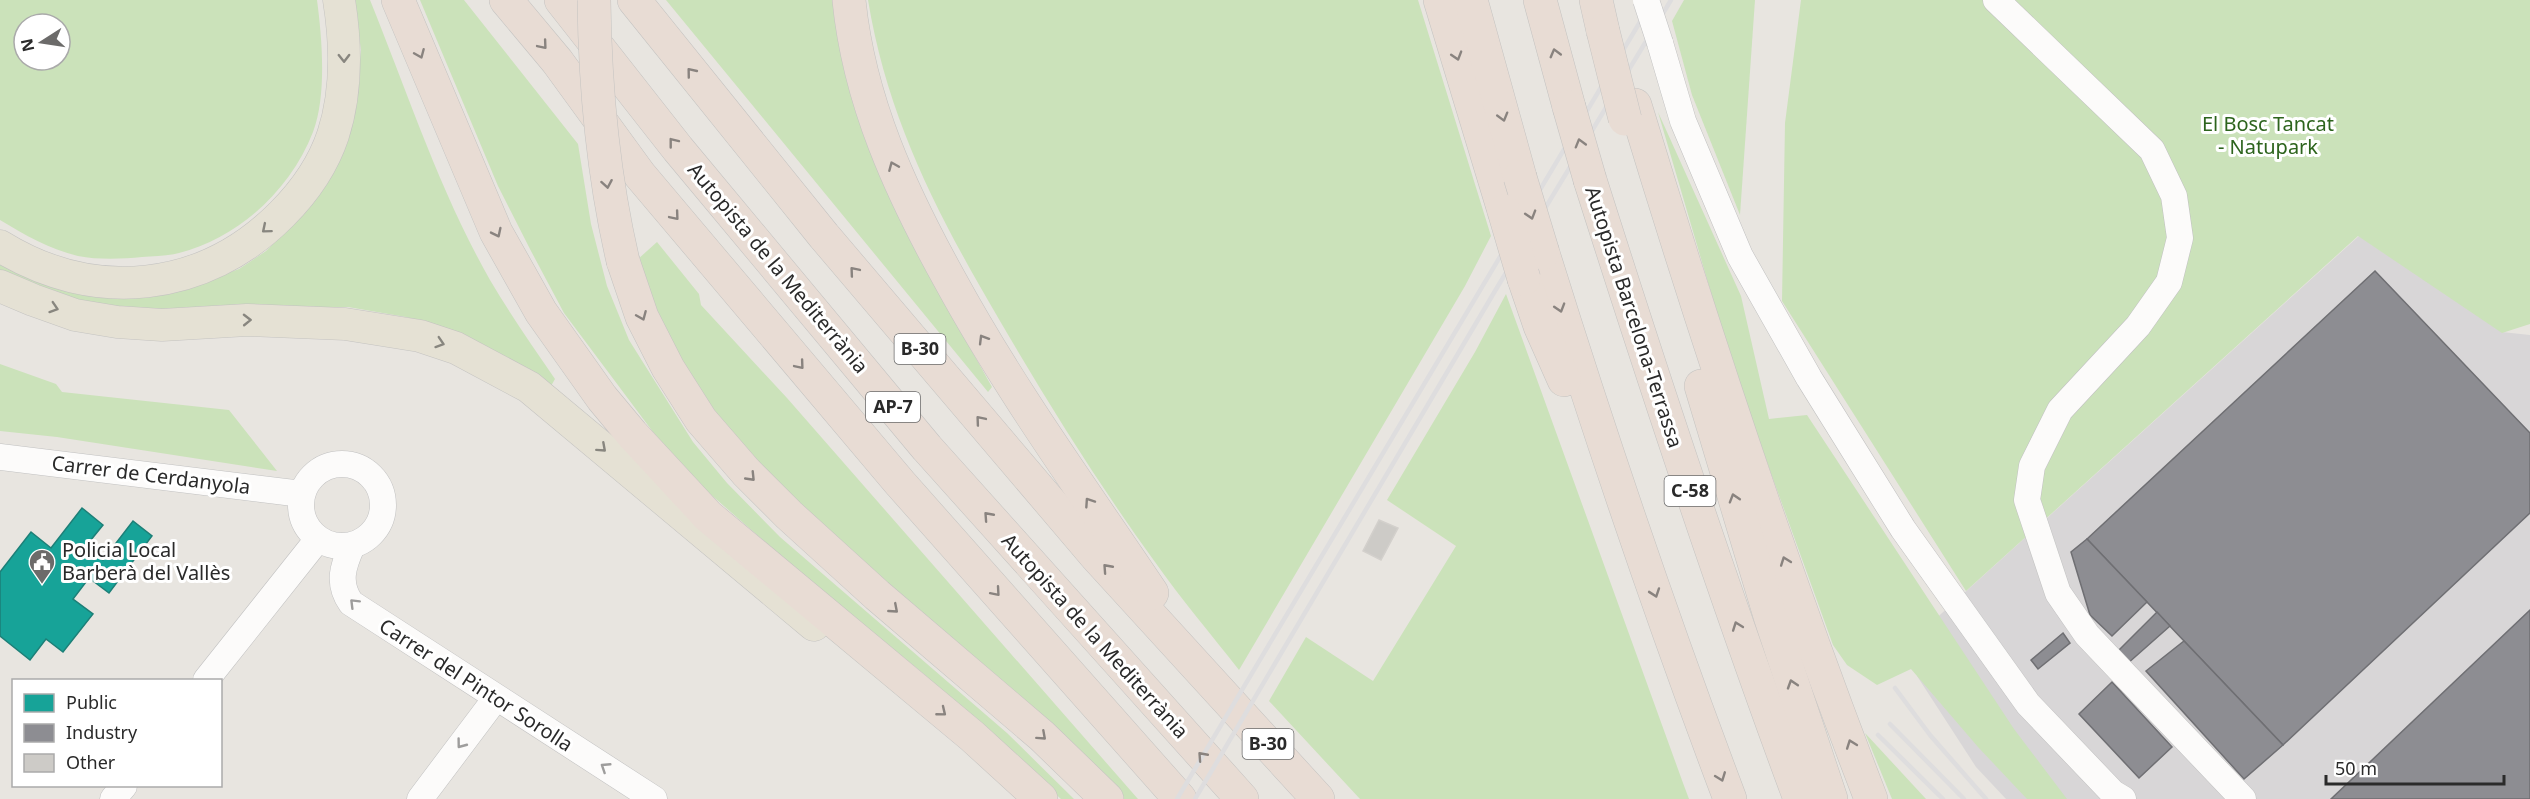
<svg xmlns="http://www.w3.org/2000/svg" width="2530" height="799" font-family="'Noto Sans',sans-serif">
	<style>
		.industrial { fill: #d8d6d7 }
		.green { fill: #cbe2ba; fill-rule: evenodd }
		.public { fill: #17a398; stroke: #1d7f77; stroke-width: 1.5 }
		.industry { fill: #8d8d92; stroke: #6f6f73; stroke-width: 1.5 }
		.building { fill: #cdcbc7; stroke: #d3d0cc; stroke-width: 1.5 }
		.lines { fill: none; stroke-linecap: round; stroke-linejoin: round }
		.minor-casing { stroke: #c1c1c1; stroke-width: 27 }
		.major-casing { stroke: #c4c3c1; stroke-width: 33 }
		.highway-casing { stroke: #c4c3c1; stroke-width: 34 }
		.minor { stroke: #fcfbfa; stroke-width: 26 }
		.major { stroke: #e5e1d4; stroke-width: 32 }
		.highway { stroke: #e8dcd4; stroke-width: 33 }
		.rail { stroke: #deddde; stroke-width: 4.5 }
		.minor-bridge-casing { stroke: #c1c1c1; stroke-width: 27; stroke-linecap: butt }
		.highway-bridge-casing { stroke: #c4c3c1; stroke-width: 34; stroke-linecap: butt }
		.minor-bridge { stroke: #fcfbfa; stroke-width: 26 }
		.highway-bridge { stroke: #e8dcd4; stroke-width: 33 }
		.oneway { stroke: #89837f }
		.oneway2 { stroke: #88867f }
		.oneway3 { stroke: #9e9d9c }
		.labels { text-anchor: middle; stroke-width: 6; stroke-linejoin: round; paint-order: stroke }
		.shield { fill: #fff; stroke: #6a6a6a; stroke-width: 1.5 }
		.shield-label { font-size: 18px; font-weight: bold; fill: #2a2a2a }
		.park-label { font-size: 20px; fill: #2d641d; stroke: #fff }
		.street-label { font-size: 20px; fill: #2a2a2a; stroke: #fff }
		.poi-label { font-size: 20px; fill: #2a2a2a; stroke: #fff; text-anchor: start }
	</style>
	<rect width="100%" height="100%" fill="#e8e5e0"/>
	<!-- industrial -->
	<path class="industrial" d="M 2359,236 L 2502,332 L 2530,335 L 2530,799 L 2006,799 L 1976,767 L 1917,676 L 1931,623 Z"/>
	<!-- green -->
	<g class="green">
		<path d="M 0,0 L 317,0 C 322,38 327,95 313,132 C 291,189 239,238 179,253 C 167,256 154,256 142,257 C 123,259 98,260 78,256 C 49,249 25,235 0,220 ZM 24,24 L 60,24 L 60,60 L 24,60 Z"/>
		<path d="M 354,0 L 370,0 C 408,94 440,192 490,280 C 510,314 533,347 555,379 L 551,386 L 458,333 L 406,317 L 348,307 L 140,311 L 72,300 L 0,273 L 0,261 L 203,282 L 239,269 L 266,251 L 294,223 L 356,99 L 361,50 Z"/>
		<path d="M 420,0 L 464,0 L 578,144 L 591,224 L 607,286 L 629,340 L 693,442 L 727,483 L 780,537 L 1007,733 L 1074,799 L 1061,799 L 925,675 L 796,569 L 693,479 L 653,432 L 564,313 L 531,251 L 498,186 Z"/>
		<path d="M 666,0 L 837,0 L 945,303 L 992,387 L 988,392 Z"/>
		<path d="M 868,0 L 1418,0 L 1491,236 L 1465,286 L 1239,670 C 1211,634 1181,599 1155,562 C 1099,485 1048,403 1000,321 C 939,217 888,121 868,0 Z"/>
		<path d="M 1684,0 L 1755,0 L 1740,215 L 1692,95 L 1672,21 Z"/>
		<path d="M 1801,0 L 2530,0 L 2530,324 L 2502,333 L 2358,236 L 1966,591 L 1782,301 L 1785,123 Z"/>
		<path d="M 1658,112 L 1741,296 L 1769,419 L 1807,415 L 2014,729 L 2067,799 L 2027,799 L 1978,747 L 1911,669 L 1877,685 L 1847,665 L 1833,645 L 1733,368 Z"/>
		<path d="M 657,242 L 699,294 L 701,305 L 787,398 L 1138,799 L 1122,799 L 898,597 L 733,440 L 656,319 L 637,260 Z"/>
		<path d="M 1506,294 L 1683,783 L 1689,799 L 1360,799 L 1269,701 L 1306,637 L 1373,681 L 1456,546 L 1387,500 L 1475,352 Z"/>
		<path d="M 0,364 L 56,384 L 62,392 L 229,410 L 277,471 L 57,437 L 0,431 Z"/>
		<path d="M 1865,733 L 1926,799 L 1892,799 Z"/>
	</g>
	<!-- public -->
	<path class="public" d="M 82,508 L 103,525 L 86,546 L 103,560 L 133,521 L 152,536 L 109,593 L 89,578 L 73,599 L 93,614 L 63,652 L 46,639 L 30,660 L 0,636 L 0,572 L 31,532 L 51,548 Z"/>
	<!-- industry -->
	<g class="industry">
		<path d="M 2375,271 L 2530,433 L 2530,513 L 2283,745 L 2087,539 Z"/>
		<path d="M 2087,539 L 2147,602 L 2112,636 L 2090,615 L 2071,552 Z"/>
		<path d="M 2530,610 L 2530,799 L 2331,799 Z"/>
		<path d="M 2157,612 L 2170,626 L 2127,664 L 2117,652 Z"/>
		<path d="M 2063,633 L 2070,643 L 2038,669 L 2031,660 Z"/>
		<path d="M 2184,641 L 2283,745 L 2244,779 L 2146,671 Z"/>
		<path d="M 2112,682 L 2172,747 L 2139,778 L 2079,714 Z"/>
	</g>
	<!-- building -->
	<path class="building" d="M 1379,520 L 1398,528 L 1381,560 L 1363,551 Z"/>
	<g class="lines">
		<!-- minor casing -->
		<g class="minor-casing">
			<g id="minor">
				<path d="M 1996,0 L 2152,150 L 2174,196 L 2180,238 L 2169,282 L 2138,326 L 2060,410 L 2032,466 L 2027,500 L 2058,593 L 2087,635 L 2243,799"/>
				<path d="M 1660,43 L 1683,121 L 1740,256 L 1809,378 L 1903,529 L 2028,704 L 2113,793 L 2123,799"/>
				<path d="M 0,457 L 302,494"/>
				<circle cx="342" cy="505" r="41"/>
				<path d="M 352,546 C 343,566 337,583 351,603 L 654,799"/>
				<path d="M 206,680 L 318,539"/>
				<path d="M 113,799 L 124,786"/>
				<path d="M 420,799 L 496,698"/>
			</g>
		</g>
		<!-- major casing -->
		<g class="major-casing">
			<g id="major">
				<path d="M 0,246 C 94,304 204,293 282,214 C 304,192 323,165 333,135 C 347,92 346,44 339,0"/>
				<path d="M 0,286 L 33,300 L 75,315 L 117,322 L 162,325 L 247,320 L 345,324 L 420,336 L 456,348 L 529,387 L 814,625"/>
			</g>
		</g>
		<!-- highway casing -->
		<g class="highway-casing">
			<g id="highway">
				<path d="M 398,0 L 496,232 L 541,312 L 602,398 L 632,434 L 708,516 L 972,736 L 1041,799"/>
				<path d="M 506,0 L 557,61 L 640,175 L 900,483 L 1180,799"/>
				<path d="M 561,0 L 678,149 L 927,448 L 1242,799"/>
				<path d="M 634,0 L 824,236 L 1096,556 L 1318,799"/>
				<path d="M 849,0 C 859,101 901,192 950,280 C 1010,390 1083,490 1152,593"/>
				<path d="M 1440,0 L 1504,211"/>
				<path d="M 1471,0 L 1520,177"/>
				<path d="M 1540,0 L 1569,107"/>
				<path d="M 1596,0 L 1603,31"/>
				<path d="M 1635,105 C 1706,339 1783,571 1871,799"/>
				<path d="M 1590,180 C 1656,388 1724,595 1800,799"/>
				<path d="M 1543,253 C 1600,436 1662,619 1730,799"/>
				<path d="M 623,261 L 642,317 L 668,368 L 701,420 L 746,472 L 789,515 L 877,595 L 1042,736 L 1107,799"/>
				<path d="M 1524,279 L 1540,326 L 1564,380"/>
				<path d="M 1701,386 L 1770,616 L 1831,799"/>
			</g>
		</g>
		<!-- minor -->
		<use href="#minor" class="minor"/>
		<!-- major -->
		<use href="#major" class="major"/>
		<!-- highway -->
		<use href="#highway" class="highway"/>
		<!-- rail -->
		<g class="rail">
			<path d="M 1895,688 L 1930,735 L 1986,799"/>
			<path d="M 1890,724 L 1964,799"/>
			<path d="M 1878,735 L 1943,799"/>
			<path d="M 1177,799 L 1653,0"/>
			<path d="M 1195,799 L 1495,291 L 1671,0"/>
		</g>
		<!-- minor-bridge casing -->
		<g class="minor-bridge-casing">
			<path id="minor-bridge" d="M 1646,0 L 1660,43"/>
		</g>
		<!-- highway-bridge casing -->
		<g class="highway-bridge-casing">
			<g id="highway-bridge">
				<path d="M 594,0 C 595,88 603,175 623,261"/>
				<path d="M 1603,31 L 1625,119"/>
				<path d="M 1569,107 L 1590,180"/>
				<path d="M 1520,177 L 1543,253"/>
				<path d="M 1504,211 L 1524,279"/>
			</g>
		</g>
		<!-- minor-bridge -->
		<use href="#minor-bridge" class="minor-bridge"/>
		<!-- highway-bridge -->
		<use href="#highway-bridge" class="highway-bridge"/>
	</g>
	<!-- one-way arrows -->
	<defs><path id="oneway-chevron" d="M-2-3.5L2.5 0L-2 3.5" fill="none" stroke-width="1.6" stroke-linecap="round" stroke-linejoin="round" transform="scale(1.5)"/></defs>
	<g class="oneway">
		<use href="#oneway-chevron" transform="translate(543 45) rotate(50)"/>
		<use href="#oneway-chevron" transform="translate(1555 53) rotate(-105)"/>
		<use href="#oneway-chevron" transform="translate(420 54) rotate(67)"/>
		<use href="#oneway-chevron" transform="translate(1457 56) rotate(73)"/>
		<use href="#oneway-chevron" transform="translate(691 72) rotate(-129)"/>
		<use href="#oneway-chevron" transform="translate(1503 117) rotate(74)"/>
		<use href="#oneway-chevron" transform="translate(673 142) rotate(-128)"/>
		<use href="#oneway-chevron" transform="translate(1580 143) rotate(-106)"/>
		<use href="#oneway-chevron" transform="translate(893 166) rotate(-113)"/>
		<use href="#oneway-chevron" transform="translate(607 184) rotate(80)"/>
		<use href="#oneway-chevron" transform="translate(1531 215) rotate(73)"/>
		<use href="#oneway-chevron" transform="translate(675 216) rotate(50)"/>
		<use href="#oneway-chevron" transform="translate(497 233) rotate(64)"/>
		<use href="#oneway-chevron" transform="translate(854 271) rotate(-130)"/>
		<use href="#oneway-chevron" transform="translate(1560 308) rotate(73)"/>
		<use href="#oneway-chevron" transform="translate(642 316) rotate(67)"/>
		<use href="#oneway-chevron" transform="translate(983 339) rotate(-121)"/>
		<use href="#oneway-chevron" transform="translate(800 365) rotate(50)"/>
		<use href="#oneway-chevron" transform="translate(980 420) rotate(-130)"/>
		<use href="#oneway-chevron" transform="translate(751 477) rotate(46)"/>
		<use href="#oneway-chevron" transform="translate(1734 498) rotate(-107)"/>
		<use href="#oneway-chevron" transform="translate(1089 502) rotate(-124)"/>
		<use href="#oneway-chevron" transform="translate(988 516) rotate(-132)"/>
		<use href="#oneway-chevron" transform="translate(1785 561) rotate(-110)"/>
		<use href="#oneway-chevron" transform="translate(1107 568) rotate(-132)"/>
		<use href="#oneway-chevron" transform="translate(996 592) rotate(49)"/>
		<use href="#oneway-chevron" transform="translate(1655 593) rotate(71)"/>
		<use href="#oneway-chevron" transform="translate(894 609) rotate(41)"/>
		<use href="#oneway-chevron" transform="translate(1737 626) rotate(-110)"/>
		<use href="#oneway-chevron" transform="translate(1792 684) rotate(-108)"/>
		<use href="#oneway-chevron" transform="translate(942 712) rotate(39)"/>
		<use href="#oneway-chevron" transform="translate(1042 736) rotate(42)"/>
		<use href="#oneway-chevron" transform="translate(1851 744) rotate(-110)"/>
		<use href="#oneway-chevron" transform="translate(1202 756) rotate(-132)"/>
		<use href="#oneway-chevron" transform="translate(1721 777) rotate(69)"/>
	</g>
	<g class="oneway2">
		<use href="#oneway-chevron" transform="translate(344 58) rotate(89)"/>
		<use href="#oneway-chevron" transform="translate(266 229) rotate(140)"/>
		<use href="#oneway-chevron" transform="translate(54 308) rotate(18)"/>
		<use href="#oneway-chevron" transform="translate(247 320) rotate(-1)"/>
		<use href="#oneway-chevron" transform="translate(440 343) rotate(18)"/>
		<use href="#oneway-chevron" transform="translate(602 448) rotate(42)"/>
	</g>
	<g class="oneway3">
		<use href="#oneway-chevron" transform="translate(354 603) rotate(-135)"/>
		<use href="#oneway-chevron" transform="translate(461 744) rotate(127)"/>
		<use href="#oneway-chevron" transform="translate(605 767) rotate(-147)"/>
	</g>
	<!-- icons -->
	<defs>
		<g id="civic-pin" transform="scale(1.35)"><path d="M0 17L-7.5 6A9.5 9.5 0 1 1 7.5 6Z" fill="#6c6b6a" stroke="#fff"/><path d="M-.6-6.5H3V-4.5H.6V-3L4-1V1h2V6H-6V1h2V-1L-.6-3ZM-1.2 2.5V6h2.4V2.5Z" fill="#fff"/></g>
	</defs>
	<g fill-rule="evenodd">
		<use href="#civic-pin" x="42" y="562"/>
	</g>
	<g class="labels">
		<!-- shield labels -->
		<g class="shield">
			<rect x="894.5" y="334" width="51" height="30" rx="4.5"/>
			<rect x="866" y="392" width="54" height="30" rx="4.5"/>
			<rect x="1664.5" y="476" width="51" height="30" rx="4.5"/>
			<rect x="1242.5" y="729" width="51" height="30" rx="4.5"/>
		</g>
		<g class="shield-label">
			<text x="920" y="355">B-30</text>
			<text x="893" y="413">AP-7</text>
			<text x="1690" y="497">C-58</text>
			<text x="1268" y="750">B-30</text>
		</g>
		<!-- park labels -->
		<g class="park-label">
			<text x="2268" y="131">El Bosc Tancat<tspan x="2268" dy="23">- Natupark</tspan></text>
		</g>
		<!-- street labels -->
		<g class="street-label">
			<text transform="translate(778 268) rotate(50)" y="7">Autopista de la Mediterrània</text>
			<text transform="translate(1634 317) rotate(72)" y="7">Autopista Barcelona-Terrassa</text>
			<text transform="translate(151 475) rotate(7)" y="7">Carrer de Cerdanyola</text>
			<text transform="translate(1095 636) rotate(48)" y="7">Autopista de la Mediterrània</text>
			<text transform="translate(476 685) rotate(33)" y="7">Carrer del Pintor Sorolla</text>
		</g>
		<!-- poi labels -->
		<g class="poi-label">
			<text x="62" y="557">Policia Local<tspan x="62" dy="23">Barberà del Vallès</tspan></text>
		</g>
	</g>
	<!-- legend -->
	<rect x="12" y="679" width="210" height="108" fill="#ffffff" stroke="#aaaaaa" stroke-width="1.5"/>
	<rect x="24" y="694" width="30" height="18" fill="#17a398" stroke="#aaaaaa" stroke-width="1.5"/>
	<text x="66" y="709" font-size="18" fill="#2a2a2a">Public</text>
	<rect x="24" y="724" width="30" height="18" fill="#8d8d92" stroke="#aaaaaa" stroke-width="1.5"/>
	<text x="66" y="739" font-size="18" fill="#2a2a2a">Industry</text>
	<rect x="24" y="754" width="30" height="18" fill="#cdcbc7" stroke="#aaaaaa" stroke-width="1.5"/>
	<text x="66" y="769" font-size="18" fill="#2a2a2a">Other</text>
	<!-- north arrow -->
	<g transform="translate(42 42) rotate(258)"><circle r="28" fill="#ffffff" stroke="#aaaaaa" stroke-width="1.5"/>
	<path d="M0-4.5L10 22L0 15L-10 22Z" fill="#6c6b6a"/>
	<text y="-9" font-size="16" font-weight="bold" text-anchor="middle" fill="#2a2a2a">N</text>
	</g>
	<!-- scale -->
	<path d="M2326 775v9h178v-9" fill="none" stroke="#2a2a2a" stroke-width="3"/>
	<text x="2335" y="775" font-size="18" fill="#2a2a2a" stroke="#ffffff" stroke-width="4.5" paint-order="stroke">50 m</text>
</svg>
